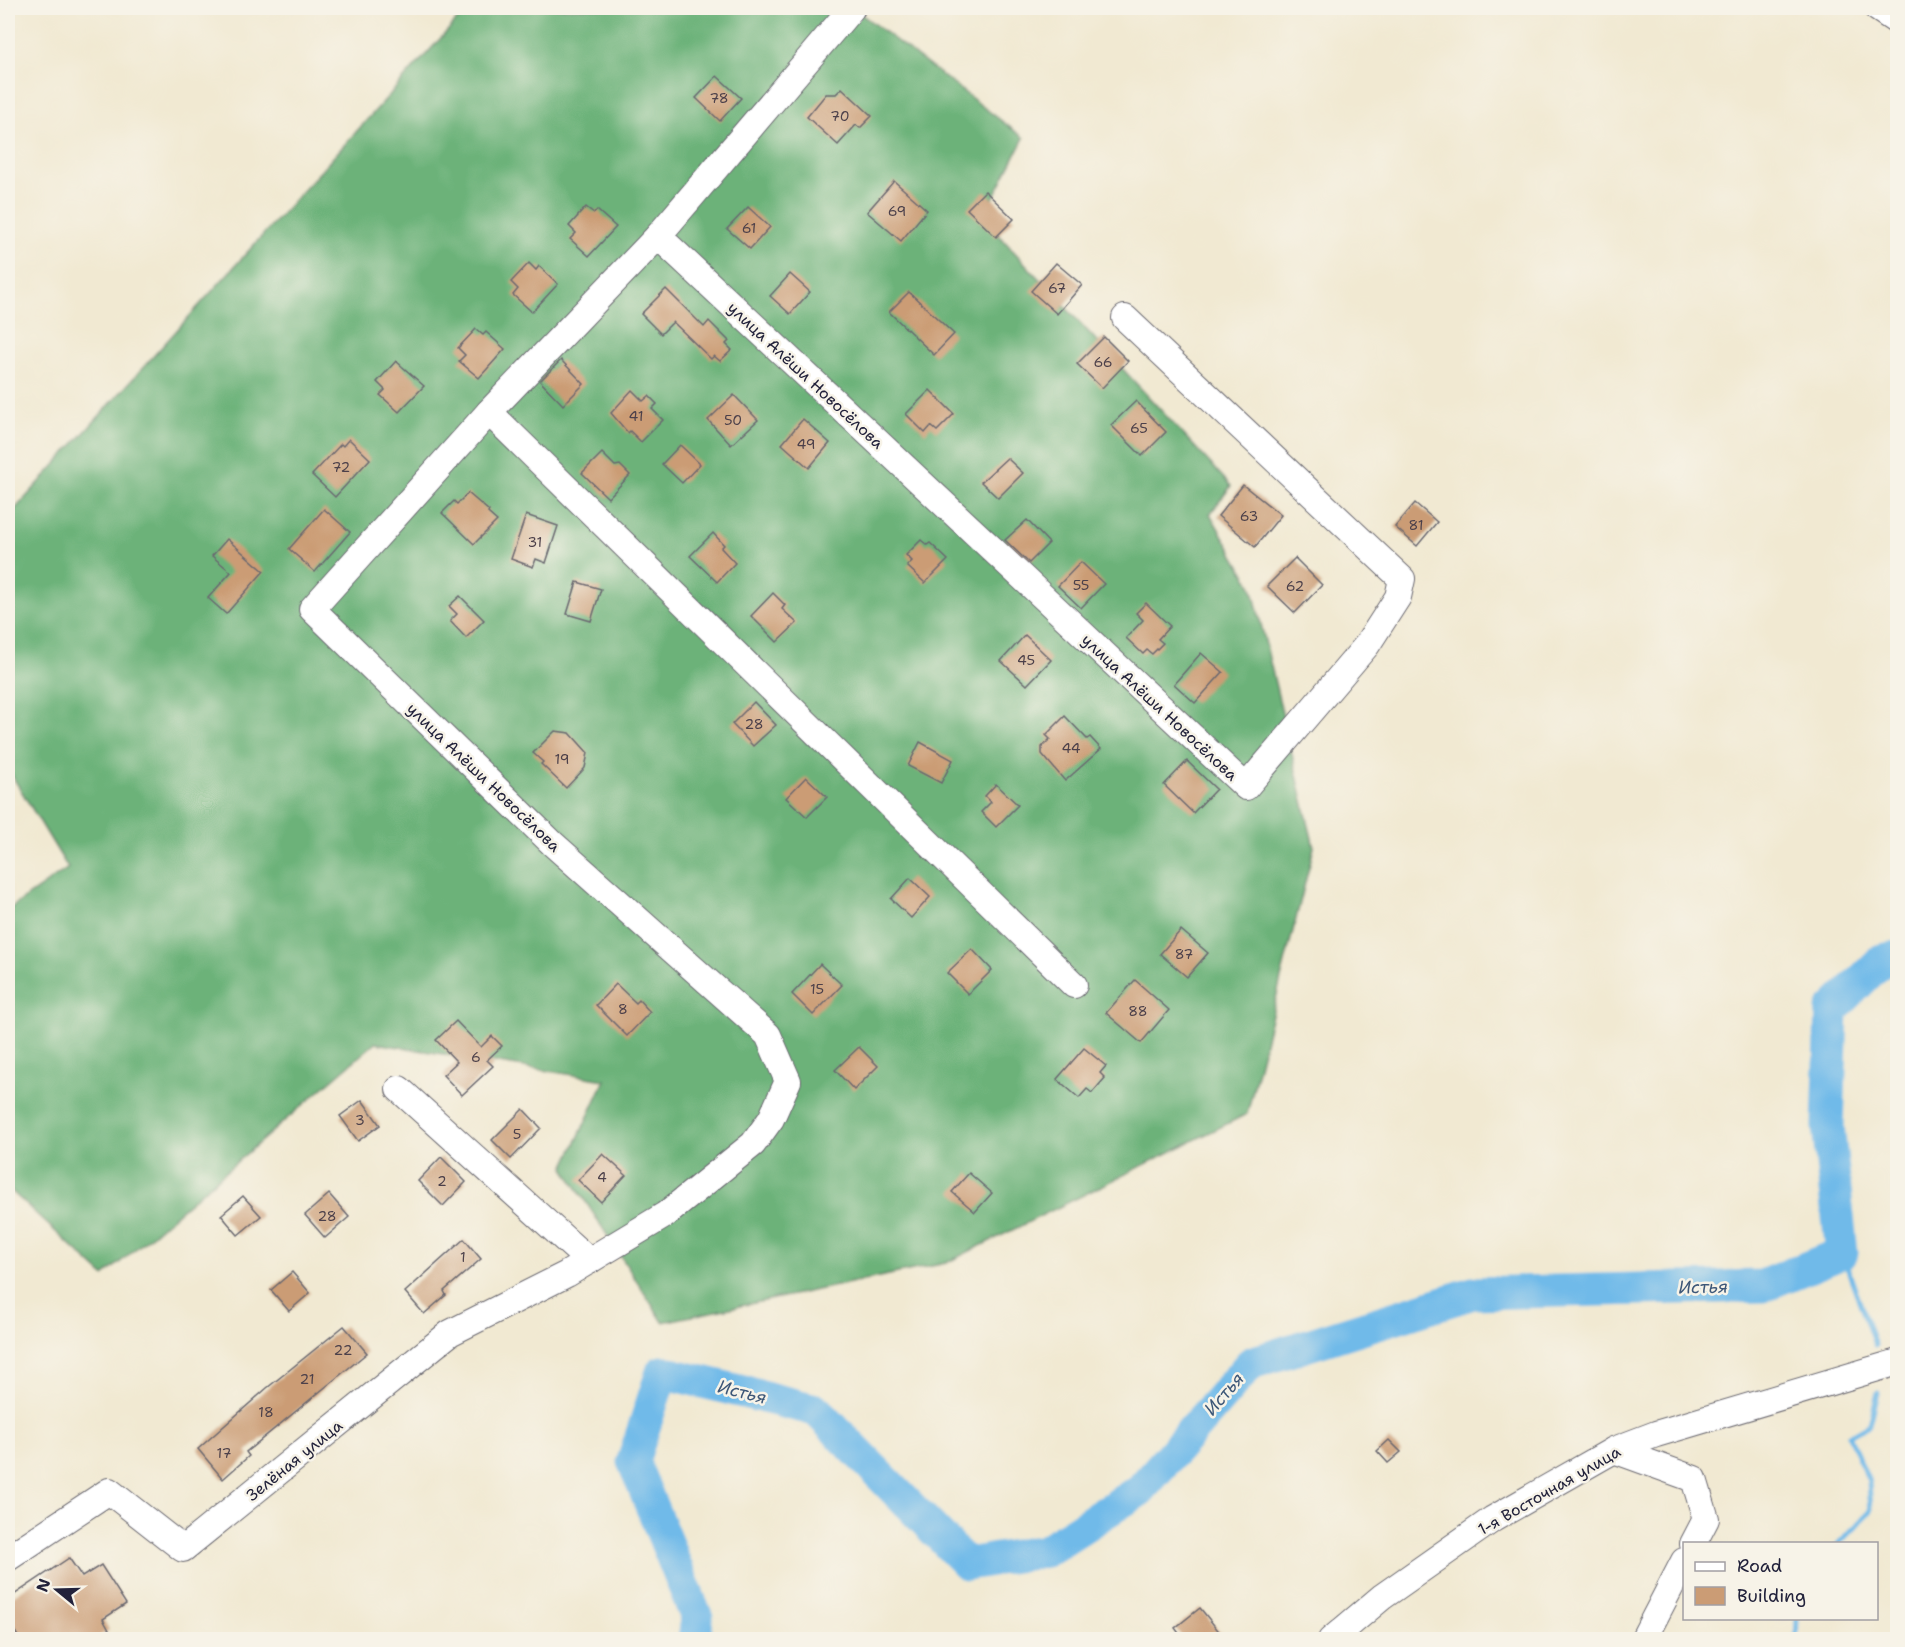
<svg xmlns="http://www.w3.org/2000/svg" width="1905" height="1647" font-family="'Shantell Sans',sans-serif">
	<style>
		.forest { fill: #6cb279; stroke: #476a5a; stroke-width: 1.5 }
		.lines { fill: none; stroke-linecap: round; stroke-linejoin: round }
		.stream { stroke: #70bae9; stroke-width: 5 }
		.river { stroke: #70bae9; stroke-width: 33 }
		.building { fill: #cb9c75 }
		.minor-casing { stroke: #6a6870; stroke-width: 28 }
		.minor { stroke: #fff; stroke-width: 26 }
		.labels { text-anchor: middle; stroke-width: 5; stroke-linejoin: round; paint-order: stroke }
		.number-label { font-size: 14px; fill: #4c404a }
		.street-label { font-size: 16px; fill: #22223b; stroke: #f7f3e8 }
		.water-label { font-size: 18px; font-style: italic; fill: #3d5778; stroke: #f7f3e8 }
	</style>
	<rect width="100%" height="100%" fill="#f7f3e8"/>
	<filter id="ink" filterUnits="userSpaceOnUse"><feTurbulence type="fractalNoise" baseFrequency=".0167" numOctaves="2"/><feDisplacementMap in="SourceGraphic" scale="12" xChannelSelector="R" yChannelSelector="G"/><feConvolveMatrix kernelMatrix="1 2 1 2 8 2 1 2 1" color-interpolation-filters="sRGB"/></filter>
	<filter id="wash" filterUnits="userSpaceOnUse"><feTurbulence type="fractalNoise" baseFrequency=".008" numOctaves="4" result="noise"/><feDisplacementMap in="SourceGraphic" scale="24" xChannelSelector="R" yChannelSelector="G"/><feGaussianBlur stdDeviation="1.35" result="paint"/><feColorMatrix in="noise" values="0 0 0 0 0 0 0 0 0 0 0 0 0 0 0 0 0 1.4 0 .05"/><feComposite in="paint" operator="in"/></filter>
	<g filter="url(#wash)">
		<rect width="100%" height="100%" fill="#f1e9d2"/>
		<!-- forest -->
		<path class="forest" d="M 468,8 L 853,8 L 1024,138 L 983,218 L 1231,486 L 1210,514 L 1252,586 L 1314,847 L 1247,1114 L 946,1263 L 663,1322 L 564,1168 L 605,1080 L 375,1043 L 104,1276 L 8,1188 L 8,910 L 68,868 L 8,769 L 8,517 Z"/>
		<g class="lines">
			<!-- stream -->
			<g class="stream">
				<path d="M 1842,1253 L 1875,1345"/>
				<path d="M 1838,1544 L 1871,1511 L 1869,1482 L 1849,1436 L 1870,1424 L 1878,1393"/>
				<path d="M 1796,1640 L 1797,1618"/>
			</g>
			<!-- river -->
			<path class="river" d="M 694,1640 L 697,1618 L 633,1461 L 662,1372 L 816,1410 L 967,1564 L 1045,1551 L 1140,1490 L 1251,1363 L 1473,1293 L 1762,1286 L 1842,1253 L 1828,1126 L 1832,1010 L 1882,960 L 1898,957"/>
		</g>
		<g id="blocks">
			<!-- building -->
			<g class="building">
				<path d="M 717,76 L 741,98 L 720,121 L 696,98 Z"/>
				<path d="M 842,88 L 872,116 L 860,128 L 856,125 L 838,145 L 807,117 L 826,94 L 836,94 Z"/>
				<path d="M 894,181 L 927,210 L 901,241 L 867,212 Z"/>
				<path d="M 985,191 L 1014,219 L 996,237 L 967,209 Z"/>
				<path d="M 586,207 L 594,213 L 597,210 L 616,227 L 589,256 L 570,239 L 576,233 L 569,226 Z"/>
				<path d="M 748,207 L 770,227 L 750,249 L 727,229 Z"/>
				<path d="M 529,263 L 536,270 L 539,266 L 558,284 L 532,312 L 513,295 L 518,289 L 511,282 Z"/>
				<path d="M 1056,263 L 1082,285 L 1057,314 L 1031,291 Z"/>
				<path d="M 790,274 L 810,292 L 790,314 L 770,296 Z"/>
				<path d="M 666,289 L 704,327 L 709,321 L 729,341 L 726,344 L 732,350 L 720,361 L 714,356 L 711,359 L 673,322 L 661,334 L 641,314 Z"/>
				<path d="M 909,292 L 954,334 L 934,355 L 889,312 Z"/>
				<path d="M 476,329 L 483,335 L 486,332 L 505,349 L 479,378 L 459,361 L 465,355 L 458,348 Z"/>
				<path d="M 1104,337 L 1128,361 L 1102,388 L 1077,364 Z"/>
				<path d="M 561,360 L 584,384 L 563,405 L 540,381 Z"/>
				<path d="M 396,361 L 424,386 L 399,412 L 380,395 L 385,390 L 377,382 Z"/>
				<path d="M 632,390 L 643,401 L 649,396 L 657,404 L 652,409 L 663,420 L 641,442 L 630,431 L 628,433 L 611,413 Z"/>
				<path d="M 930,390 L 954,414 L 937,431 L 931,426 L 925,433 L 906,414 Z"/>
				<path d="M 734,395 L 758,420 L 731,445 L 708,420 Z"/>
				<path d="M 1136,401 L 1166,432 L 1142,456 L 1111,425 Z"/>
				<path d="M 803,419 L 830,443 L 809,468 L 782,444 Z"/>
				<path d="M 349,439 L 370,459 L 335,497 L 312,475 L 341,444 L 343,446 Z"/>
				<path d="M 680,445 L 700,464 L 682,483 L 662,464 Z"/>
				<path d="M 602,453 L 615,466 L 620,465 L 630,475 L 608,498 L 582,473 Z"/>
				<path d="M 1007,458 L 1023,473 L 998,498 L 981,482 Z"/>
				<path d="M 1243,485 L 1281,515 L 1255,547 L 1218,516 Z"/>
				<path d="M 468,493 L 489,511 L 488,513 L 497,521 L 474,544 L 442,513 L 454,501 L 457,504 Z"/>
				<path d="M 1415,503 L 1437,522 L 1417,546 L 1395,527 Z"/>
				<path d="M 324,509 L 350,532 L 315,572 L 289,549 Z"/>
				<path d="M 526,515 L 558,526 L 546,563 L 536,559 L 533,567 L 511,559 Z"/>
				<path d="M 1027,520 L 1049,543 L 1029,563 L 1005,540 Z"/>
				<path d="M 713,533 L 724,545 L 721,548 L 735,563 L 717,582 L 690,556 Z"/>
				<path d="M 227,539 L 264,571 L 226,614 L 208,598 L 231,572 L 212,556 Z"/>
				<path d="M 921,540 L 927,545 L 930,543 L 948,560 L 925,583 L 907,566 L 912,561 L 906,555 Z"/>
				<path d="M 1295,558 L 1322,585 L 1295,613 L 1267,586 Z"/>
				<path d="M 1081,562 L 1104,584 L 1081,608 L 1058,586 Z"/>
				<path d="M 577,582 L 601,589 L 591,621 L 567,614 Z"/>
				<path d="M 773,593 L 785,605 L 782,609 L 797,623 L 777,642 L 751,616 Z"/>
				<path d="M 460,596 L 484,620 L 466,638 L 450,621 L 457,614 L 449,606 Z"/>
				<path d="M 1146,603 L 1170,626 L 1158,639 L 1163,643 L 1152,654 L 1147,650 L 1143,654 L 1126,638 L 1143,620 L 1136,613 Z"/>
				<path d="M 1025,635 L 1051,660 L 1027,685 L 1001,661 Z"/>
				<path d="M 1201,653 L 1223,672 L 1195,703 L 1174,684 Z"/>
				<path d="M 754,702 L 776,725 L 753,746 L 732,724 Z"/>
				<path d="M 1065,716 L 1087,739 L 1090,737 L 1101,749 L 1065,781 L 1042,754 L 1042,747 L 1050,739 L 1046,735 Z"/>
				<path d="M 555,731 L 570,733 L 588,753 L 585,768 L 566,788 L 541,764 L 543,762 L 533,753 Z"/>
				<path d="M 920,742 L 953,760 L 941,783 L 908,766 Z"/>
				<path d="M 1187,761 L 1216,789 L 1193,813 L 1164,785 Z"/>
				<path d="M 806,777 L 827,797 L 807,817 L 786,798 Z"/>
				<path d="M 996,784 L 1018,805 L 996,827 L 981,812 L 991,802 L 985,796 Z"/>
				<path d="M 910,878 L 930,897 L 911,918 L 891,899 Z"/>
				<path d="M 1181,930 L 1208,953 L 1187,977 L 1160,954 Z"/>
				<path d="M 972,949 L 992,970 L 968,994 L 947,973 Z"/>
				<path d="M 820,964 L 842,985 L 813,1015 L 792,994 Z"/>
				<path d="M 1135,980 L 1169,1010 L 1141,1043 L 1106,1013 Z"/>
				<path d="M 616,984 L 636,1003 L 639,1000 L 650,1012 L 627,1036 L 596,1005 Z"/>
				<path d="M 456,1021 L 481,1047 L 492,1036 L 502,1046 L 487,1060 L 493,1066 L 462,1095 L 443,1075 L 457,1062 L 436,1040 Z"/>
				<path d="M 859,1047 L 878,1066 L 854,1090 L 835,1070 Z"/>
				<path d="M 1084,1048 L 1106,1066 L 1100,1073 L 1105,1078 L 1092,1093 L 1087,1089 L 1079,1098 L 1057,1079 Z"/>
				<path d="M 362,1100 L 380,1125 L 358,1141 L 340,1116 Z"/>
				<path d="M 523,1109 L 541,1128 L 511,1159 L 492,1140 Z"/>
				<path d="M 603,1154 L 626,1175 L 601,1202 L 578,1180 Z"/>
				<path d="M 441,1157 L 466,1182 L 443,1206 L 418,1181 Z"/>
				<path d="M 969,1173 L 992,1193 L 975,1212 L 952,1192 Z"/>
				<path d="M 329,1194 L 349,1217 L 325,1238 L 305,1215 Z"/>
				<path d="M 243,1196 L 261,1216 L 238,1235 L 221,1215 Z"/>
				<path d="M 464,1239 L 481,1259 L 444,1291 L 446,1295 L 424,1314 L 405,1292 Z"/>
				<path d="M 292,1272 L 310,1293 L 289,1311 L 271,1290 Z"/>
				<path d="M 344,1326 L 367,1353 L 246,1452 L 249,1456 L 223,1479 L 198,1449 L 267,1388 Z"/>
				<path d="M 1389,1440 L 1401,1452 L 1388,1463 L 1377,1451 Z"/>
				<path d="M 69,1558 L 82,1577 L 101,1565 L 126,1604 L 103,1619 L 109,1630 L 94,1640 L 20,1640 L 8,1620 L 8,1599 Z"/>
				<path d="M 1200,1608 L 1226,1640 L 1184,1640 L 1175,1628 Z"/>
			</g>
		</g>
	</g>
	<g filter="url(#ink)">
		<use href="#blocks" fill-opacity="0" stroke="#6a6870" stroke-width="1.5"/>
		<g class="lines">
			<!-- minor casing -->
			<g class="minor-casing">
				<g id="minor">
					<path d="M 1877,8 L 1898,22"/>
					<path d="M 658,236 L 1246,787 L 1367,645 L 1398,597 L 1402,579 L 1125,318"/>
					<path d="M 489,412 L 1074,985"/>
					<path d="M 399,1089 L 589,1261"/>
					<path d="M 1614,1450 L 1694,1479 L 1706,1519 L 1693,1544"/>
					<path d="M 8,1558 L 109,1491 L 183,1549 L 450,1333 L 567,1274 L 665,1215 L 753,1144 L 771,1119 L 788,1081 L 768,1035 L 553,844 L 312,609 L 489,412 L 658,236 L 852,8"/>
					<path d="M 1331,1640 L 1382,1597 L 1493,1519 L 1614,1450 L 1656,1434 L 1898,1362"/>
					<path d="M 1643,1640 L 1684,1561"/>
				</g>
			</g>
			<!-- minor -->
			<use href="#minor" class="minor"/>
		</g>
	</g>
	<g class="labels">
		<!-- number labels -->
		<g class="number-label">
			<text x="719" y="103">78</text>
			<text x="840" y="121">70</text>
			<text x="897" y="216">69</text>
			<text x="749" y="233">61</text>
			<text x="1057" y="293">67</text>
			<text x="1103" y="367">66</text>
			<text x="636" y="421">41</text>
			<text x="733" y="425">50</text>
			<text x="1139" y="433">65</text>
			<text x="806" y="449">49</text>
			<text x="341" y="472">72</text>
			<text x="1249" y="521">63</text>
			<text x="1416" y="530">81</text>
			<text x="535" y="547">31</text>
			<text x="1081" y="590">55</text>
			<text x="1295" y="591">62</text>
			<text x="1026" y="665">45</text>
			<text x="754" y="729">28</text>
			<text x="1071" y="753">44</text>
			<text x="562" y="764">19</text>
			<text x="1184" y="959">87</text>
			<text x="817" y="994">15</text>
			<text x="623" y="1014">8</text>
			<text x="1138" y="1016">88</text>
			<text x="476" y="1062">6</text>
			<text x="360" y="1125">3</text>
			<text x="517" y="1139">5</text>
			<text x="602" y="1182">4</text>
			<text x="442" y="1186">2</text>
			<text x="327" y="1221">28</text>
			<text x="463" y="1262">1</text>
			<text x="343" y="1355">22</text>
			<text x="307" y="1384">21</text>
			<text x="266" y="1417">18</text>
			<text x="224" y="1458">17</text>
		</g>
		<!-- street labels -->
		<g class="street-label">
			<text transform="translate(806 375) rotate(43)" y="6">улица Алёши Новосёлова</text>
			<text transform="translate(1160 707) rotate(43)" y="6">улица Алёши Новосёлова</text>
			<text transform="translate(484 777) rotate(44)" y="6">улица Алёши Новосёлова</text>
			<text transform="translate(294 1460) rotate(-39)" y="6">Зелёная улица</text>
			<text transform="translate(1549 1490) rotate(-30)" y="6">1-я Восточная улица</text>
		</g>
		<!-- water labels -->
		<g class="water-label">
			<text transform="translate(1703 1287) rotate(-1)" y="6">Истья</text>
			<text transform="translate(742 1392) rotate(14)" y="6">Истья</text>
			<text transform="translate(1224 1394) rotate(-49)" y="6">Истья</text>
		</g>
	</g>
	<!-- margin -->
	<rect width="1905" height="1647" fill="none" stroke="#f7f3e8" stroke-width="30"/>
	<!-- legend -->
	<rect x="1683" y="1542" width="195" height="78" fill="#f7f3e8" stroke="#a29fa3" stroke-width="1.5"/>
	<rect x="1695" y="1562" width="30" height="9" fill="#ffffff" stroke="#a29fa3" stroke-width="1.5"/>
	<text x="1737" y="1572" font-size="18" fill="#22223b">Road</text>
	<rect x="1695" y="1587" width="30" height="18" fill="#cb9c75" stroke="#a29fa3" stroke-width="1.5"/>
	<text x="1737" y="1602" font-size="18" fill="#22223b">Building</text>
	<!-- north arrow -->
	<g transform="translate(57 1590) rotate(289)" stroke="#f7f3e8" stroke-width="4.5" paint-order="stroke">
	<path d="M0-4.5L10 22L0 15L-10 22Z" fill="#22223b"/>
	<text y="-9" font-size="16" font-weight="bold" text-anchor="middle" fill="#22223b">N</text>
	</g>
</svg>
